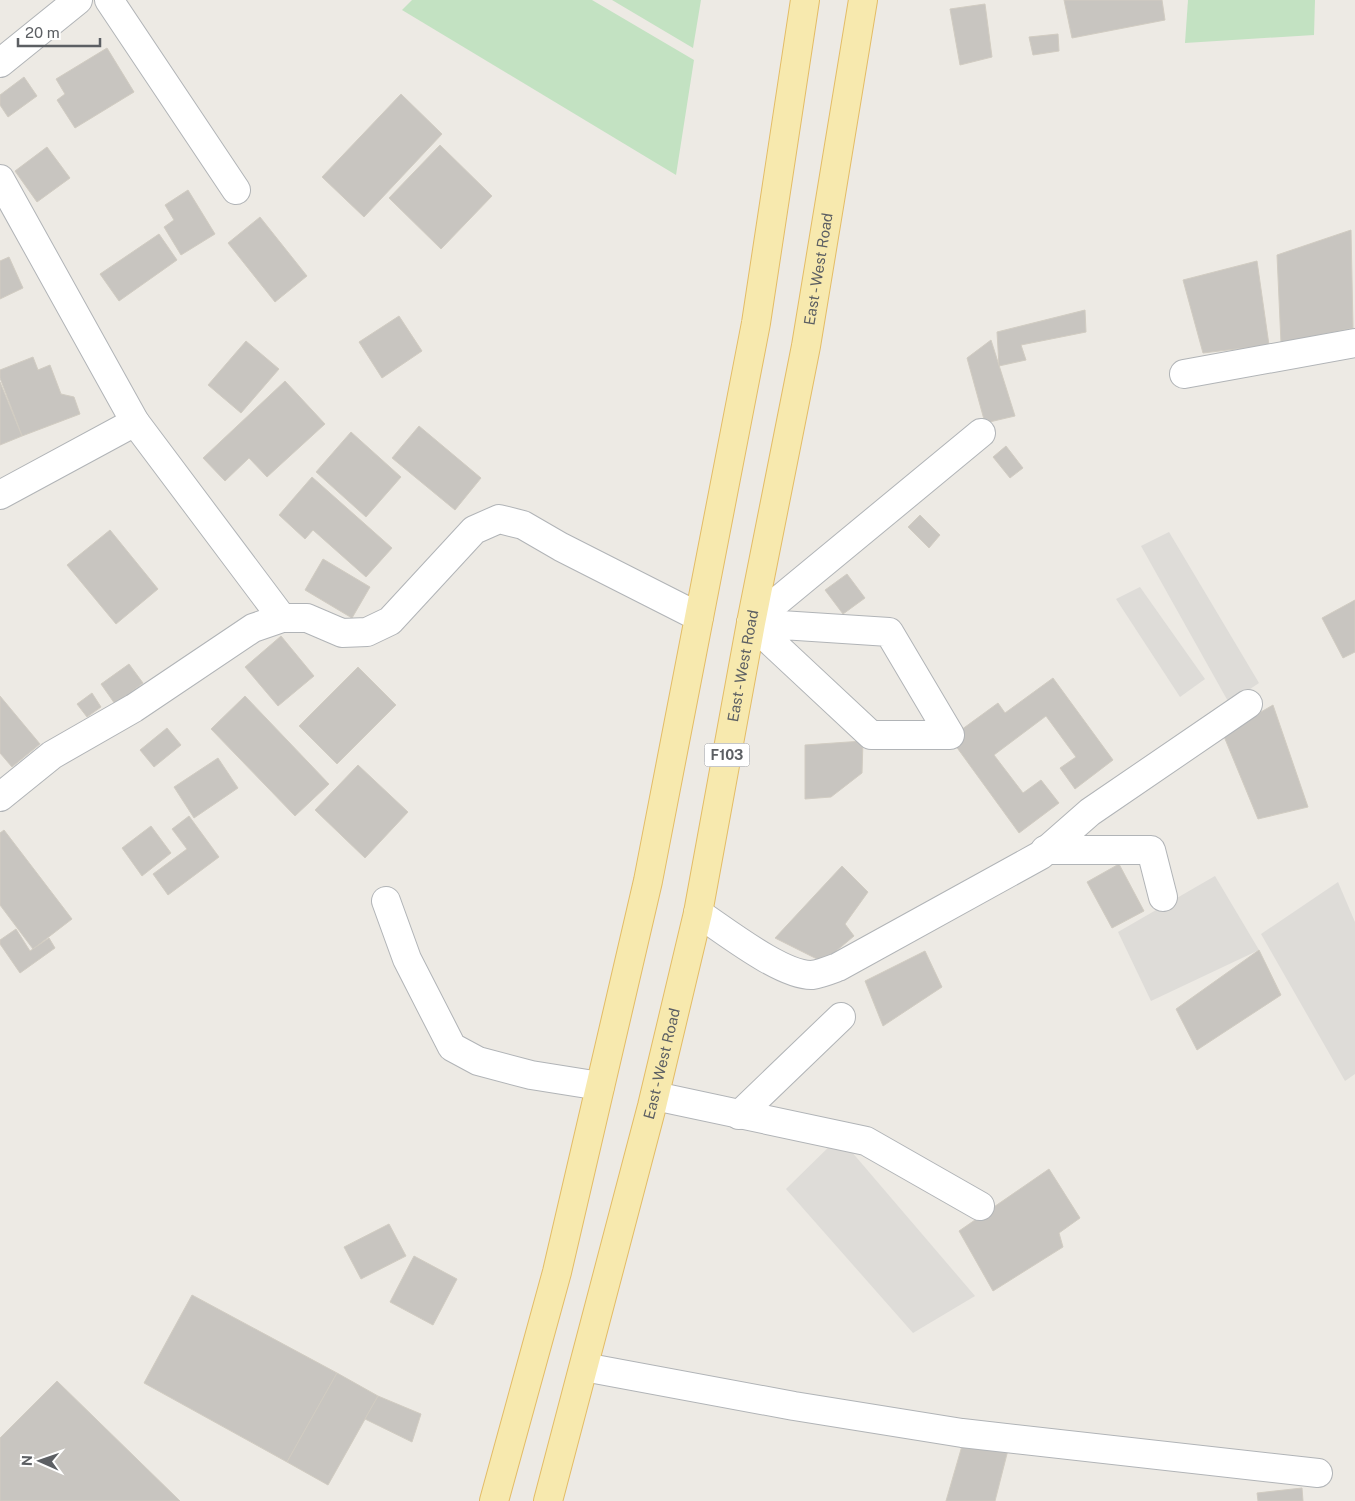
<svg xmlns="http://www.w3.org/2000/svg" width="1355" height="1501" font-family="'Public Sans',sans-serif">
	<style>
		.industrial { fill: #dedcd8 }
		.green { fill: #c3e2c2 }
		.building { fill: #c8c5c0; stroke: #d1ccc2 }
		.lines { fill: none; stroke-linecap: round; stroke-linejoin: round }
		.street-casing { stroke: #b1b4b7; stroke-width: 30 }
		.primary-casing { stroke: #e3bc66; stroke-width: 30 }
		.street { stroke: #fff; stroke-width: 28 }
		.primary { stroke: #f7e9ae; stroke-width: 28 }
		.labels { text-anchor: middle; stroke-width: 4; stroke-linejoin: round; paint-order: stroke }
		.shield { fill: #fff; stroke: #8d8f92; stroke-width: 1 }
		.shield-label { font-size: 14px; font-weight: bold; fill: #5c5f63 }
		.street-label { font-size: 15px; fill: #5c5f63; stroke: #fff }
	</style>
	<rect width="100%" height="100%" fill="#edeae4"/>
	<!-- industrial -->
	<g class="industrial">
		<path d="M 1169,532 L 1259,683 L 1229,703 L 1141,546 Z"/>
		<path d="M 1140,587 L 1205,679 L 1180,697 L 1116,599 Z"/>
		<path d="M 1215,876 L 1259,950 L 1151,1001 L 1118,932 Z"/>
		<path d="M 1338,882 L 1355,922 L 1355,1074 L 1345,1081 L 1261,934 Z"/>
		<path d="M 839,1137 L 975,1296 L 913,1333 L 786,1189 Z"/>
	</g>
	<!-- green -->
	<g class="green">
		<path d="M 412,0 L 592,0 L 694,60 L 676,175 L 402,10 Z"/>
		<path d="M 612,0 L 701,0 L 693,48 Z"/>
		<path d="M 1188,0 L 1315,0 L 1314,35 L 1185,43 Z"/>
	</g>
	<!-- building -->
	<g class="building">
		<path d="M 1064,0 L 1162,0 L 1165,20 L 1072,38 Z"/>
		<path d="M 985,4 L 992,57 L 960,65 L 950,9 Z"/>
		<path d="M 1058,34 L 1059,51 L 1033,55 L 1029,37 Z"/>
		<path d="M 107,48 L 134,92 L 75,128 L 57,100 L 65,94 L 56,79 Z"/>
		<path d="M 24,77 L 37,96 L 8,117 L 0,105 L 0,95 Z"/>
		<path d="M 401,94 L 442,134 L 364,217 L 322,177 Z"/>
		<path d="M 440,145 L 492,196 L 441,249 L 389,198 Z"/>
		<path d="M 47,147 L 70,178 L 37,202 L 15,171 Z"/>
		<path d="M 188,190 L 215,234 L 181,255 L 164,227 L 174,220 L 165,205 Z"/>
		<path d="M 260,217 L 307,276 L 275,302 L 228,243 Z"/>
		<path d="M 1351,230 L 1353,328 L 1281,343 L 1277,255 Z"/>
		<path d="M 159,234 L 177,260 L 119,301 L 100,274 Z"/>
		<path d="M 9,257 L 23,288 L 0,299 L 0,261 Z"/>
		<path d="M 1257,261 L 1269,345 L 1203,353 L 1183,280 Z"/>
		<path d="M 1085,310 L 1086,332 L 1021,345 L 1026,360 L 999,366 L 997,332 Z"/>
		<path d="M 399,316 L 422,351 L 382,378 L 359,342 Z"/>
		<path d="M 991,340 L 1015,416 L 985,423 L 967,358 Z"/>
		<path d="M 246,341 L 279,369 L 241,413 L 208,385 Z"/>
		<path d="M 33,357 L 38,370 L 50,365 L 61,394 L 74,397 L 80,414 L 22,436 L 0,378 L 0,370 Z"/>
		<path d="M 285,381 L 325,424 L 267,477 L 249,458 L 225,481 L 203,458 Z"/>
		<path d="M 0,382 L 22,436 L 0,445 Z"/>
		<path d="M 419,426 L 481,478 L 455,510 L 392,458 Z"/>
		<path d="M 351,432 L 401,477 L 366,517 L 316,472 Z"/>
		<path d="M 1006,446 L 1023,468 L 1010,478 L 993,457 Z"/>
		<path d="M 312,477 L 392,548 L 366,577 L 313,530 L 305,539 L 279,515 Z"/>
		<path d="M 920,515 L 940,535 L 929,548 L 908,527 Z"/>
		<path d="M 110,530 L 158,589 L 116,624 L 67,565 Z"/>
		<path d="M 323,559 L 370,587 L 352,618 L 305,590 Z"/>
		<path d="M 847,574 L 865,598 L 843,614 L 825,590 Z"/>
		<path d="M 1355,600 L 1355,652 L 1343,658 L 1322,618 Z"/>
		<path d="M 281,636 L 314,676 L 278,706 L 245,667 Z"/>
		<path d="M 129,664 L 143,683 L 115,704 L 101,684 Z"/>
		<path d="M 358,667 L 396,705 L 337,764 L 299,726 Z"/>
		<path d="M 1053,678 L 1113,760 L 1075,789 L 1060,768 L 1076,757 L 1046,716 L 994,755 L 1023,793 L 1041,780 L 1059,803 L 1019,833 L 950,738 L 998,703 L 1005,713 Z"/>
		<path d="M 92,693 L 101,707 L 87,717 L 77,704 Z"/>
		<path d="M 0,696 L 40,744 L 12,767 L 0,753 Z"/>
		<path d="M 245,696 L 329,784 L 295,816 L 211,729 Z"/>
		<path d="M 1273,705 L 1308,807 L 1258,819 L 1223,734 Z"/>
		<path d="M 167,728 L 181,745 L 154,767 L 140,750 Z"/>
		<path d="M 863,741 L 862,773 L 831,797 L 805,799 L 805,745 Z"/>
		<path d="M 218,758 L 238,788 L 194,818 L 174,787 Z"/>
		<path d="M 358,765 L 408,812 L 365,858 L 315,810 Z"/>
		<path d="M 189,816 L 219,857 L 168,895 L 153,874 L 187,849 L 172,829 Z"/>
		<path d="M 151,826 L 171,853 L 142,876 L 122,848 Z"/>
		<path d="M 4,830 L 72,919 L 33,949 L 0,905 L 0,833 Z"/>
		<path d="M 1119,864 L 1144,911 L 1112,928 L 1087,882 Z"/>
		<path d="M 842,866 L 868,892 L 845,924 L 854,936 L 823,962 L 775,938 Z"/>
		<path d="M 16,929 L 30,951 L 49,938 L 55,948 L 20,973 L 0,944 L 0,940 Z"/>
		<path d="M 1259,950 L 1281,995 L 1197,1050 L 1176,1009 Z"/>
		<path d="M 925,951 L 942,987 L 883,1026 L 865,981 Z"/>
		<path d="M 1049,1169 L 1080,1218 L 1059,1233 L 1063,1247 L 993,1291 L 959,1231 Z"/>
		<path d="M 389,1224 L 406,1256 L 361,1279 L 344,1247 Z"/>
		<path d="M 414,1256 L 457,1279 L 433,1325 L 390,1302 Z"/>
		<path d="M 192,1295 L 337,1373 L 287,1462 L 144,1383 Z"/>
		<path d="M 337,1373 L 378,1396 L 328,1485 L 287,1462 Z"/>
		<path d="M 57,1381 L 180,1501 L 0,1501 L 0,1438 Z"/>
		<path d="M 378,1396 L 421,1414 L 412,1442 L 365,1419 Z"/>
		<path d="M 964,1439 L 1009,1446 L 995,1501 L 946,1501 Z"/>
		<path d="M 1302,1488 L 1303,1501 L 1258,1501 L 1257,1493 Z"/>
	</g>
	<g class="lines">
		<!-- street casing -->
		<g class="street-casing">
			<g id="street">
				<path d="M 109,0 L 236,190"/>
				<path d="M 0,63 L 78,0"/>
				<path d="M 0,179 L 135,422 L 282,618"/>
				<path d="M 1184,374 L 1355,343"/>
				<path d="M 0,495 L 135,422"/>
				<path d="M 751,623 L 889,632 L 950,735 L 871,735 Z"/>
				<path d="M 751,623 L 981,433"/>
				<path d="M 0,797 L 52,755 L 134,708 L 253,628 L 282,618 L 307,618 L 342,633 L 367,632 L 390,621 L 474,530 L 499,519 L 523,525 L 561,547 L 699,617"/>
				<path d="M 1045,850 L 1151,850 L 1163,897"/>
				<path d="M 386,901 L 407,959 L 452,1047 L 478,1061 L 531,1075 L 600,1086"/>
				<path d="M 698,913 C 724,930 782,976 812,975 C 820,974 830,970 838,967 L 1041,855 L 1090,812 L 1248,704"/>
				<path d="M 655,1096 L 866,1141 L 980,1206"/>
				<path d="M 739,1115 L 841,1017"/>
				<path d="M 584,1367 L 794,1406 L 962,1433 L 1318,1473"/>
			</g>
		</g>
		<!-- primary casing -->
		<g class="primary-casing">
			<g id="primary">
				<path d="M 494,1501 L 557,1272 L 648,881 L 756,323 L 805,0"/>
				<path id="s1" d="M 548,1501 L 652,1106 L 698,913 L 751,623 L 806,346 L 863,0"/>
			</g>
		</g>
		<!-- street -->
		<use href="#street" class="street"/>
		<!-- primary -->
		<use href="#primary" class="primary"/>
	</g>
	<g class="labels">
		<!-- shield labels -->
		<rect class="shield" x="704.5" y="743.5" width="45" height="23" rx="4"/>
		<g class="shield-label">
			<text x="727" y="760">F103</text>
		</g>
		<!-- street labels -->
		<g class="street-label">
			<text dy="5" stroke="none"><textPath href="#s1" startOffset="1262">East - West Road</textPath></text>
			<text dy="5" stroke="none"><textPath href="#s1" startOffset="858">East - West Road</textPath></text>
			<text dy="5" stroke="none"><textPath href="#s1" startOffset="452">East - West Road</textPath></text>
		</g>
	</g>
	<!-- north arrow -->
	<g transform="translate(40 1461) rotate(272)" stroke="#ffffff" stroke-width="4" paint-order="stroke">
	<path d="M0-4L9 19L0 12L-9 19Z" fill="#5c5f63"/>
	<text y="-8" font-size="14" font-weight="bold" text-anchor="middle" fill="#5c5f63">N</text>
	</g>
	<!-- scale -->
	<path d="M18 38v8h82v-8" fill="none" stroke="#5c5f63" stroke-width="2.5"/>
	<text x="25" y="38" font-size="15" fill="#5c5f63" stroke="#ffffff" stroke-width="4" paint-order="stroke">20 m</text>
</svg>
